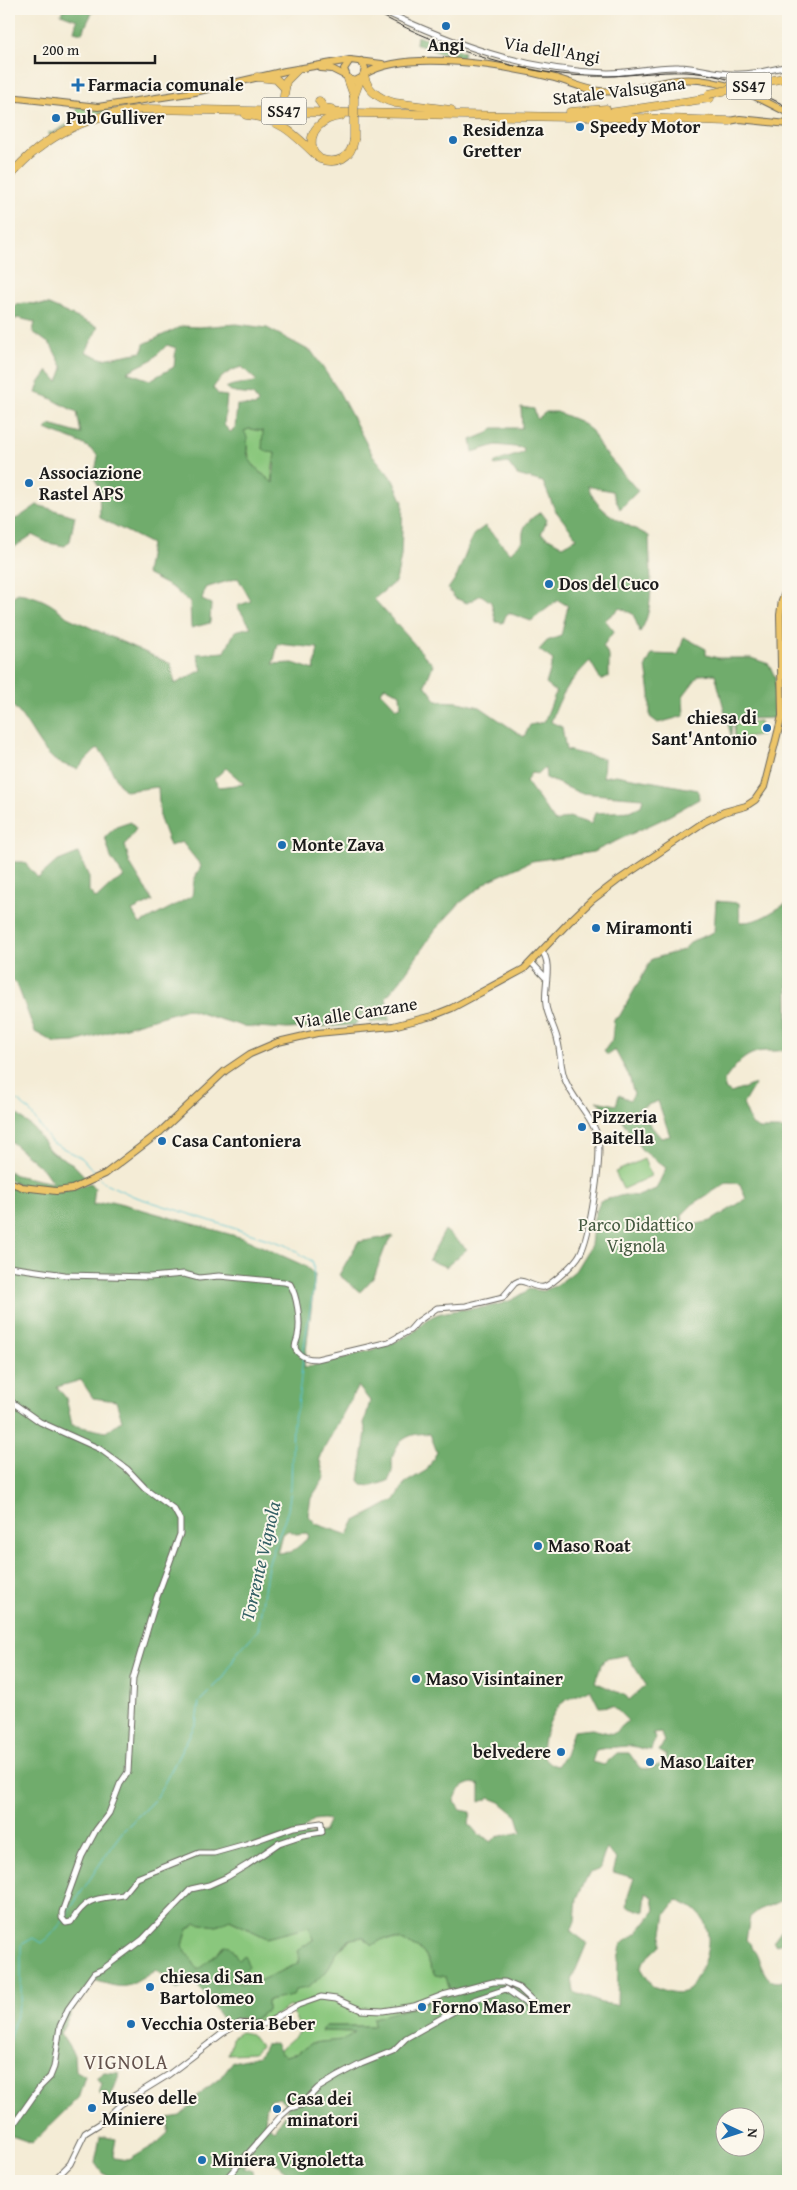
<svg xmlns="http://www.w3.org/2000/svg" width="797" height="2190" font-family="'Gentium Book Plus',serif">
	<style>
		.green { fill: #8ac77d; stroke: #53724c }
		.forest { fill: #6fac6c; stroke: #466444; fill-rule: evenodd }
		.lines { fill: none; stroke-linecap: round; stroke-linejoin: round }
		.stream { stroke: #59c5d2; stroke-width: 1 }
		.minor-casing { stroke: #68655d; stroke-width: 7 }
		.major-casing { stroke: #68655d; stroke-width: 8 }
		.highway-casing { stroke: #68655d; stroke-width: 9 }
		.minor { stroke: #fff; stroke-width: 5 }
		.major { stroke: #edc569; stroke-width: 6 }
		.highway { stroke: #edc569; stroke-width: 8 }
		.rail { stroke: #1c1c1c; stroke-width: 1 }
		.highway-bridge-casing { stroke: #68655d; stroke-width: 9; stroke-linecap: butt }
		.highway-bridge { stroke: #edc569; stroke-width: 8 }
		.poi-dot { fill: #1f6fb2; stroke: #fbf7ec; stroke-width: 2 }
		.labels { text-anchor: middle; stroke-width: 4; stroke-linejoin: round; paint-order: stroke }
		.shield { fill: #fbf7ec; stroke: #5f5e5a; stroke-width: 1 }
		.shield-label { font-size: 16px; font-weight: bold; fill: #1c1c1c }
		.poi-label { font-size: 18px; font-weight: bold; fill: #1c1c1c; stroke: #fbf7ec; text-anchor: start }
		.street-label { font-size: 18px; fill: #1c1c1c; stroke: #fbf7ec }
		.park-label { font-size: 18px; fill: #42583e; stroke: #fbf7ec }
		.water-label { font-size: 19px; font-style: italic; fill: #346065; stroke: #fbf7ec }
		.quarter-label { font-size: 20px; letter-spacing: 1px; fill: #63524c; stroke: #fbf7ec }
	</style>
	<rect width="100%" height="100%" fill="#fbf7ec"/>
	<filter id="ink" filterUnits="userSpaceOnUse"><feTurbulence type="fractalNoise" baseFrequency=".02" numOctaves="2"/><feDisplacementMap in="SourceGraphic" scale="10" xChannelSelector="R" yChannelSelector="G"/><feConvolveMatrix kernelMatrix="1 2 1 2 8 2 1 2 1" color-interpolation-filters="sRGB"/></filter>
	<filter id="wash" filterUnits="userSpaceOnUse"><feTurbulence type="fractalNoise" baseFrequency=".0096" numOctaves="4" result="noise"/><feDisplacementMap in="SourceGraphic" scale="20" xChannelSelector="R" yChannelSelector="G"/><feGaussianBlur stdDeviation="1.12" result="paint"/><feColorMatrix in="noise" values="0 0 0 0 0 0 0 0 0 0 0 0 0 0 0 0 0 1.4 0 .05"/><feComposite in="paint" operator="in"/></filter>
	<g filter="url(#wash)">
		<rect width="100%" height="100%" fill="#f4ecd6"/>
		<!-- green -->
		<g class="green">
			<path d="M 77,107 L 112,110 L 77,121 L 49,136 L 49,132 L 52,133 L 73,121 Z"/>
			<path d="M 249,429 L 263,431 L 275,453 L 272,472 L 273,484 L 250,461 L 244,431 Z"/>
			<path d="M 760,721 L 761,735 L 735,738 L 734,724 Z"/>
			<path d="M 644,1159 L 651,1176 L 623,1189 L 615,1172 Z"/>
			<path d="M 229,1920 L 267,1938 L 309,1926 L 314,1939 L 297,1951 L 300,1959 L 297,1964 L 259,1981 L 241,1984 L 238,1983 L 238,1960 L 226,1945 L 198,1970 L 183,1946 L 187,1930 L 196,1923 L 217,1926 Z"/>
			<path d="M 363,1937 L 373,1945 L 383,1939 L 401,1940 L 417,1948 L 425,1954 L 435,1975 L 446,1976 L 451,1995 L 425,2004 L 427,2007 L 421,2010 L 374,2018 L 374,2026 L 325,2026 L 322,2031 L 356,2032 L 343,2040 L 311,2043 L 298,2053 L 285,2056 L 280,2053 L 280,2049 L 301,2031 L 290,2006 C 276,2014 268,2023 251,2021 L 267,2010 L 267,2001 L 292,1996 L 295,1990 L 326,1972 L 336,1954 L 351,1939 Z"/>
			<path d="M 241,2032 L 251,2034 L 260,2046 L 254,2053 L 228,2054 L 232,2038 Z"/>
		</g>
		<!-- forest -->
		<g class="forest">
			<path d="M 63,9 L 94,9 L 82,33 L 74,31 L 77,20 L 61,14 Z"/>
			<path d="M 417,36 L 464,52 L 462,58 L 439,53 L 416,44 Z"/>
			<path d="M 24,303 L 49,305 L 98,327 L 86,352 L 103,359 L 142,352 L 144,344 L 182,326 L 199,327 L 236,324 L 267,328 L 312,352 L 338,390 L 372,454 L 393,480 L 403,502 L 401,556 L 396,581 L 374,599 L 433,665 L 425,685 L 437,701 L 459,702 L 480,707 L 524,737 L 530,725 L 544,722 L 556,692 L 546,684 L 553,660 L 539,650 L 547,641 L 561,636 L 568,606 L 558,600 L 531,621 L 509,613 L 506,615 L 503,623 L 496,622 L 491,602 L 481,595 L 467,603 L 455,598 L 448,589 L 457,576 L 473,535 L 485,526 L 510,553 L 523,541 C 521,526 529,519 541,512 L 547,520 L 541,534 L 563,546 L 577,538 L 555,510 L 543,482 L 517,475 L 508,463 L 494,465 L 495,462 L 523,453 L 524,448 L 496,445 L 473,452 L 471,440 L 488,433 L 493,428 L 522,428 L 521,407 L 534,409 L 537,419 L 546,412 L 557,412 L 579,421 L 592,431 L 601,448 L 638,491 L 620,509 L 612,491 L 591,487 L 588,485 C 595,513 625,523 649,536 C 649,566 657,606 640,632 L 633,614 L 620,608 L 605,620 L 614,631 L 603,646 L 609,656 L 609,676 L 601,680 L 590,661 C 569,682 561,694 551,722 L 562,727 L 566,750 L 604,759 L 603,777 L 616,775 L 698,790 L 699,799 L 665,818 L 593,852 L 532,861 L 490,880 L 460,903 L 435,930 L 400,981 L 386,997 L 390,1020 L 370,1023 L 364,1012 L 355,1025 L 287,1029 L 242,1026 L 187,1009 L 75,1042 L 55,1043 L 35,1032 L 17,984 L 9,978 L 9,862 L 24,862 L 38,878 L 56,862 L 78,853 L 89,877 L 89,891 L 96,899 L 112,884 L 124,877 L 111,858 L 105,837 L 116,827 L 131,822 L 136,829 L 125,845 L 130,864 L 153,901 L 132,911 L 140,924 L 192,896 L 194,880 L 201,866 L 182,842 L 170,846 L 160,819 L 158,787 L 125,791 C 113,779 110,761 98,748 L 77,769 C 69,766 57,763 52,758 C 35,743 26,715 9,703 L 9,599 L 18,593 C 38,596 52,603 67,617 L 171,664 L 175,684 L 202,670 L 197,654 L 225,652 L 235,631 L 251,627 L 237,606 L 251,601 L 238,578 L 205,588 L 202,600 L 211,604 L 210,623 L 191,628 L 190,603 L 173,588 L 146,574 L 151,544 L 100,518 L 99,487 L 94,478 L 98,456 C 85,441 65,438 46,429 L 50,425 L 81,434 L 77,412 C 62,406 51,396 36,393 L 39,383 L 48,371 L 58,382 L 63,368 L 51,345 L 33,332 L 35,322 L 18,318 L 9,322 L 9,307 ZM 167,345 L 176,348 L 174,367 L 150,380 L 127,372 L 153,359 ZM 242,367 L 257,381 C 247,385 236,382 226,388 L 235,393 L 253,395 L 258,402 L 255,406 L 237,405 L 235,429 L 230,432 L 224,425 L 227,396 L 219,395 L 213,388 C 220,377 229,370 242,367 ZM 249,429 L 263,431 L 262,448 L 268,452 L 275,453 L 273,483 C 264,475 248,464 247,451 C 247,442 249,439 244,431 ZM 278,644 L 318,648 L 314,670 L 293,663 L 273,664 ZM 385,686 L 400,694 L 401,707 L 396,708 L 381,692 ZM 226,768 L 244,784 L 219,787 L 214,779 ZM 545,768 L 546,778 L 580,793 L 643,798 L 641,806 L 629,811 L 595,813 L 591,824 L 569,817 L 555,822 L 526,781 L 531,773 L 539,774 Z"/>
			<path d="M 37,505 L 75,516 L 70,541 L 65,546 L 48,543 L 32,535 L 9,551 L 9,521 L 18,518 Z"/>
			<path d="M 684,637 L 706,649 L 706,655 L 718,658 L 751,658 L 769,664 L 775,677 L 776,718 L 743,719 L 732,722 L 731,736 L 715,674 L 699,675 L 683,696 L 684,716 L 658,723 L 650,717 L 650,694 L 646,666 L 652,654 L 678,655 Z"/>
			<path d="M 716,901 L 739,903 L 740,922 C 760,923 771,911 788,903 L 788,1048 C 781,1052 773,1051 765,1051 C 745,1052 735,1066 724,1081 L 725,1089 L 731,1093 L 755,1084 L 743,1104 L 752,1125 L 760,1129 L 788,1129 L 788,1898 L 759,1910 L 750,1917 L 746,1940 C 760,1949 760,1981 777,1982 C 780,1982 785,1980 788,1979 L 788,2181 L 298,2181 L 274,2162 L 249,2159 L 244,2167 L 252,2170 L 253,2176 L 259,2177 L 261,2174 L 271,2181 L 114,2181 L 114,2179 L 102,2173 L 95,2163 L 100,2138 L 105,2137 L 116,2139 L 113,2155 L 114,2158 L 129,2160 L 156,2144 L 168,2133 L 169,2118 L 180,2116 L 193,2104 L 197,2096 L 220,2078 L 232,2062 L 259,2056 L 265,2044 L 275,2043 L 280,2053 L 285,2056 L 298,2053 L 311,2043 L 343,2040 L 355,2032 L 322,2031 L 325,2026 L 374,2026 L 373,2018 L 418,2006 L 421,2010 L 427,2007 L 425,2003 L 451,1994 L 446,1977 L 435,1975 L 425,1954 L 417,1948 L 401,1940 L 383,1939 L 373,1945 L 363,1937 L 350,1939 L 336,1954 L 326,1972 L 307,1988 L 295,1990 L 293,1996 L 267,2001 L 267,2010 L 251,2021 L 241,2018 L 228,2025 L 221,2017 L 195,1982 L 177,1990 L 169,1979 L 156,1970 C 126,1988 128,1991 94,1980 L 82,1994 L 60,2033 L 74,2055 L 75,2070 L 85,2076 L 78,2098 L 32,2143 L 9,2135 L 9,1183 L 56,1192 L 91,1183 L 95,1188 L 93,1205 L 112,1201 L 243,1238 L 305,1266 L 315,1275 L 304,1368 C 336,1359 379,1351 407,1336 C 420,1330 423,1319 438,1314 C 470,1305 500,1313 529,1289 L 543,1291 L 557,1285 L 575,1271 L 591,1245 L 594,1218 L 600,1201 L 624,1195 L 638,1196 L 656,1189 L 666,1168 L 641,1149 L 619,1116 L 596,1101 L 616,1105 L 619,1095 L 630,1100 L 634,1094 L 629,1076 L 615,1050 L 607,1055 L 604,1051 L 612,1040 L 614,1019 L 619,1017 L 652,959 L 683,950 L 692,941 L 714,932 ZM 658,1101 L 670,1136 L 661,1138 L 637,1109 ZM 728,1182 L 740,1184 L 746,1199 L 711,1221 L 683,1227 L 682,1215 L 693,1204 ZM 81,1380 L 93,1398 L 116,1401 L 122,1420 L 106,1432 L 72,1425 L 66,1398 L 57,1387 ZM 358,1386 L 370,1401 L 364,1424 L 366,1432 L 359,1480 L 362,1485 L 372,1486 L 388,1481 C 396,1467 390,1465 393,1455 C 399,1437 414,1432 430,1434 L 437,1452 L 427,1470 L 405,1483 L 395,1500 L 354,1522 L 348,1535 L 316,1524 L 308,1515 L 311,1498 L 325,1477 L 319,1458 ZM 288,1530 L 296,1534 L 307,1533 L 309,1537 L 292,1552 L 277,1553 L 282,1534 ZM 627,1655 L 646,1685 L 629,1700 L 626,1696 L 595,1682 L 601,1665 L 605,1659 ZM 590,1689 L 599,1707 L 613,1706 L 628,1721 L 613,1734 L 592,1729 L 573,1731 L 565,1755 L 557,1766 C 551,1764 545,1761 543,1754 C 540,1741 551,1716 559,1706 C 566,1698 581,1694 590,1689 ZM 661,1733 L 664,1742 L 659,1751 L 666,1755 L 664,1763 L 648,1769 L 640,1768 L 629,1753 L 617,1753 L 604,1765 L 592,1762 L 596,1750 C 605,1748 622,1746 631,1746 C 638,1747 644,1750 651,1750 L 655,1738 L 653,1734 ZM 473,1783 L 480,1785 L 480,1802 L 490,1798 L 500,1802 L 517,1816 L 522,1832 L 496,1837 L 491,1842 L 477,1833 L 469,1824 L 471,1812 L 461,1810 L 454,1802 C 457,1792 462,1785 473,1783 ZM 323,1819 L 329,1820 L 323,1833 L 308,1835 L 304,1829 L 313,1820 ZM 606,1849 L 617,1859 L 613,1872 L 634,1878 L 628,1896 L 627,1906 L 644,1912 L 646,1893 L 653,1897 L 655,1910 L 637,1933 L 621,1945 L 618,1960 L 617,2005 L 601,2003 L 574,1992 L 572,1979 L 587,1943 L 571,1931 L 575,1921 L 577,1898 L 589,1873 L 599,1870 ZM 677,1900 C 682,1903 689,1905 694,1909 C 714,1925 710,1953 699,1972 C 696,1978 692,1988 686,1991 C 676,1996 662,1989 652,1986 L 641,1968 L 642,1963 L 661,1945 L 666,1914 ZM 230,1920 L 267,1938 L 309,1927 L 314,1939 L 297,1951 L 300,1959 L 297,1964 L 259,1981 L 241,1984 L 238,1983 L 239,1977 L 249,1966 L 244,1956 L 238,1960 L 230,1946 L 226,1945 L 198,1970 L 183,1946 L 187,1930 L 196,1923 L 217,1926 ZM 279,2098 L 288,2105 L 285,2115 L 274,2130 L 265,2124 L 266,2108 L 270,2100 ZM 724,2118 L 754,2118 L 754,2148 L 724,2148 Z"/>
			<path d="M 9,1107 L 34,1129 L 50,1151 L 73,1164 L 89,1181 C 57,1190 41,1193 9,1180 L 9,1171 L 15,1175 L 53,1183 L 43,1169 L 9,1140 Z"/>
			<path d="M 445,1230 L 467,1249 L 446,1267 L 429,1260 Z"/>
			<path d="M 393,1236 L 385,1248 L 374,1277 L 360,1292 L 339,1275 L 358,1242 Z"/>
			<path d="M 785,1926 L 788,1926 L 788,1940 L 776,1945 L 773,1942 Z"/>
			<path d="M 104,2072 L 120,2073 L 112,2094 L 111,2109 L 106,2103 L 107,2092 L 99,2094 L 102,2083 L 96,2078 Z"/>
		</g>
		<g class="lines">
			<!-- stream -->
			<g class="stream">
				<path d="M 9,1094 L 28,1109 L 51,1142 L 82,1158 L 98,1176"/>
				<path d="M 100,1179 L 105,1183 L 133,1196 L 286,1245 L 313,1262 L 314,1284 L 303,1354"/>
				<path d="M 65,1917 L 111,1847 L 123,1831 L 157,1797 L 196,1723 L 199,1702 L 224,1677 L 237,1653 L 258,1630 L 268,1565 L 288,1510 L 291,1488 L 293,1421 L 298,1405 L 303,1358"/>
				<path d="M 9,2040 L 21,1998 L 21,1945 L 33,1938 L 41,1943 C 51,1938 55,1929 63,1921"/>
			</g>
		</g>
	</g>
	<g filter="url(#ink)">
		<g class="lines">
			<!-- minor casing -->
			<g class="minor-casing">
				<g id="minor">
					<path d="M 379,9 C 453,44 524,71 608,73 C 632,73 655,66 679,67 C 697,67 714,74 732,74 C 751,75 770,70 788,66"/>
					<path d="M 531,962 L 545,977"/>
					<path d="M 9,1267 L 65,1275 L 150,1277 L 184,1274 L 199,1278 L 219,1276 L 284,1282 L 290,1284 C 297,1296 301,1321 298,1335 C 298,1341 293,1344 296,1350 C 301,1358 309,1359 317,1359 L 389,1342 L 410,1330 L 417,1322 L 437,1308 L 466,1306 L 503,1297 L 515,1283 L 519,1281 C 527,1281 536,1289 544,1287 C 553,1284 576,1262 580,1254 C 590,1236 602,1158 598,1138 C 593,1118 575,1102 566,1082 C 560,1070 561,1055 558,1042 C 556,1031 550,1021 547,1010 C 541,992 554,966 542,951"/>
					<path d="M 9,1400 L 40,1422 L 100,1449 L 127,1469 L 145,1488 L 174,1509 L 180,1520 L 180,1534 L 157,1597 L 133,1678 L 128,1772 L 120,1784 L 109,1813 L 96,1830 L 82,1856 L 62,1912 L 62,1918 L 66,1923 L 71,1922 C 87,1896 97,1899 123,1895 L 137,1878 L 199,1853 L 214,1853 L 246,1844 L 294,1827 L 321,1823 L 322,1832 L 303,1835 L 279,1843 L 247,1865 L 227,1877 L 209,1885 L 191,1889 L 143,1939 L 103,1969 L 94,1973 L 68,2009 L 60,2026 L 54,2067 L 50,2077 L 40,2087 L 9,2131"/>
					<path d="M 53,2181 L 70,2164 L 85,2133 L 101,2123 L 121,2104 L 168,2075 L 223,2033 L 240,2023 L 260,2025 L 267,2023 L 298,2005 L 321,1997 L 336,1999 L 361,2010 L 383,2011 L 414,2006 L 443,1995 L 493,1982 L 505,1982 L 519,1988 L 534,2002 L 535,2006 L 531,2007 L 506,1989 L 476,1999 L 406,2038 L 393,2051 L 361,2064 L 338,2076 L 318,2088 L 301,2105 L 290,2108 L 281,2116 L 224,2181"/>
				</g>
			</g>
			<!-- major casing -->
			<g class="major-casing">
				<g id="major">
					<path d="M 361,61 L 365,68 L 363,77 L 355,81 L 348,79 L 344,69 L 350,60 L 382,64"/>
					<path d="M 321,68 L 332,69 L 346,76"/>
					<path d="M 365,74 C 407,48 508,66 555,78 C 570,82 583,89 599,91 C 626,94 650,83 677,80 C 717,76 754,95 788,113"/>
					<path d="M 9,97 L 98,107 L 195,92 L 285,71 L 350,60"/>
					<path d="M 729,121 L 740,119 L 788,124"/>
					<path d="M 9,1182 L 22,1187 L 56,1191 L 72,1189 L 105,1174 L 160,1132 L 225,1071 L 250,1054 L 278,1042 L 317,1033 L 393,1026 L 432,1016 L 452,1008 L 524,969 L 570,921 L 592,900 L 617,881 L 704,822 L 724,812 L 746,806 L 755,800 L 764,787 L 782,716 L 780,615 L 782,600 L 788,586"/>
				</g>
			</g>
			<!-- highway casing -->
			<g class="highway-casing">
				<g id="highway">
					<path d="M 364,75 C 367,91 380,99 395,103 L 451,110"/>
					<path d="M 257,77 L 276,79 L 285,88"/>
					<path d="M 348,79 L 354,96"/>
					<path d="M 354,96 L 360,80"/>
					<path d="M 319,101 L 324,108 L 331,109"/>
					<path d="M 269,106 L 276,106 L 283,103 L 286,81 L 297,70"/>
					<path d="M 570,112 L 606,109"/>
					<path d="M 246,115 C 281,118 296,136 320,159 C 337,165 351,158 354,140"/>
					<path d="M 606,117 L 729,121"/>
					<path d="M 313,151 C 307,131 322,118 341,116"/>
					<path d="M 9,177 C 44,134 95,111 150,109 L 567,117 L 589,116 L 710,98"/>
				</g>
			</g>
			<!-- minor -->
			<use href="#minor" class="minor"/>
			<!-- major -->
			<use href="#major" class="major"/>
			<!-- highway -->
			<use href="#highway" class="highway"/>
			<!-- rail -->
			<g class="rail">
				<path d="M 369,9 C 433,44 514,74 588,76 C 646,78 684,61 741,84"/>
				<path d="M 758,92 L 788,107"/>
			</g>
			<!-- highway-bridge casing -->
			<g class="highway-bridge-casing">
				<g id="highway-bridge">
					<path d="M 709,94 L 788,77"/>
					<path d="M 354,140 L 354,96"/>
				</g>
			</g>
			<!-- highway-bridge -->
			<use href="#highway-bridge" class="highway-bridge"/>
		</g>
	</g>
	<!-- markers -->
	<g class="poi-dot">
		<circle cx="446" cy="26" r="5"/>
		<path d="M75.5 77.5h5v5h5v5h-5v5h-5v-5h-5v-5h5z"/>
		<circle cx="56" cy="118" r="5"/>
		<circle cx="580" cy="127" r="5"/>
		<circle cx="453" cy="140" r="5"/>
		<circle cx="29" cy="483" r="5"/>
		<circle cx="549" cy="584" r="5"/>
		<circle cx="767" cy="728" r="5"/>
		<circle cx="282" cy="845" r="5"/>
		<circle cx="596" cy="928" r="5"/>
		<circle cx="582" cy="1127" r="5"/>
		<circle cx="162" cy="1141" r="5"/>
		<circle cx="538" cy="1546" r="5"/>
		<circle cx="416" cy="1679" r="5"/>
		<circle cx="561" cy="1752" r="5"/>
		<circle cx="650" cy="1762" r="5"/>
		<circle cx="150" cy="1987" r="5"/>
		<circle cx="422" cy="2007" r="5"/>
		<circle cx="131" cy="2024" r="5"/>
		<circle cx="92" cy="2108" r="5"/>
		<circle cx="277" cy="2109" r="5"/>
		<circle cx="202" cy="2160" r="5"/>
	</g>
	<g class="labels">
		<!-- shield labels -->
		<g class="shield">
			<rect x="726.5" y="72.5" width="45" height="27" rx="4"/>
			<rect x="261.5" y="97.5" width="45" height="27" rx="4"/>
		</g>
		<g class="shield-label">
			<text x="749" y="92">SS47</text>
			<text x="284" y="117">SS47</text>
		</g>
		<!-- poi labels -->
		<g class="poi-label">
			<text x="446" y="51" text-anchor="middle">Angi</text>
			<text x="88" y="91">Farmacia comunale</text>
			<text x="66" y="124">Pub Gulliver</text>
			<text x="590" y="133">Speedy Motor</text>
			<text x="463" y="136">Residenza<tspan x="463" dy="21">Gretter</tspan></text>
			<text x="39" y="479">Associazione<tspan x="39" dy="21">Rastel APS</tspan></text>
			<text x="559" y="590">Dos del Cuco</text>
			<text x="757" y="724" text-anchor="end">chiesa di<tspan x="757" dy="21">Sant'Antonio</tspan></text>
			<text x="292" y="851">Monte Zava</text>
			<text x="606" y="934">Miramonti</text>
			<text x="592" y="1123">Pizzeria<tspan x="592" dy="21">Baitella</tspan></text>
			<text x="172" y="1147">Casa Cantoniera</text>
			<text x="548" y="1552">Maso Roat</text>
			<text x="426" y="1685">Maso Visintainer</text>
			<text x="551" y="1758" text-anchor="end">belvedere</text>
			<text x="660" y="1768">Maso Laiter</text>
			<text x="160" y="1983">chiesa di San<tspan x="160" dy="21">Bartolomeo</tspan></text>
			<text x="432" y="2013">Forno Maso Emer</text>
			<text x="141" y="2030">Vecchia Osteria Beber</text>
			<text x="102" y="2104">Museo delle<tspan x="102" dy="21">Miniere</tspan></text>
			<text x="287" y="2105">Casa dei<tspan x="287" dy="21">minatori</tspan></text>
			<text x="212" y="2166">Miniera Vignoletta</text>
		</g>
		<!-- street labels -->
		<g class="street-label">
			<text transform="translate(552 50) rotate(9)" y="6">Via dell'Angi</text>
			<text transform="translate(619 91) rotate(-7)" y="6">Statale Valsugana</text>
			<text transform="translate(356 1013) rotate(-9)" y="6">Via alle Canzane</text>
		</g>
		<!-- park labels -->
		<g class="park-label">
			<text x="636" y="1231">Parco Didattico<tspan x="636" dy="21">Vignola</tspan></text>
		</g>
		<!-- water labels -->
		<g class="water-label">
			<text transform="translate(260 1561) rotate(-77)" y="7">Torrente Vignola</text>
		</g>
		<!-- quarter labels -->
		<g class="quarter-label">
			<text x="126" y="2069">VIGNOLA</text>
		</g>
	</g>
	<!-- margin -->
	<rect width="797" height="2190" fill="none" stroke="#fbf7ec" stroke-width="30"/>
	<!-- north arrow -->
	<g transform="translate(740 2132) rotate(94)"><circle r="24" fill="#fbf7ec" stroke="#a29f99"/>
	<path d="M0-4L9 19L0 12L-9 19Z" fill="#1f6fb2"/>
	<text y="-8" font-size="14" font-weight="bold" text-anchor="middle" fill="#1c1c1c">N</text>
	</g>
	<!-- scale -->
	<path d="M35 55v8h120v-8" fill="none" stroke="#1c1c1c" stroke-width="2.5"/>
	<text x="42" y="55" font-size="15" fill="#1c1c1c" stroke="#fbf7ec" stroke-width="4" paint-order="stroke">200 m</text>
</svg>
